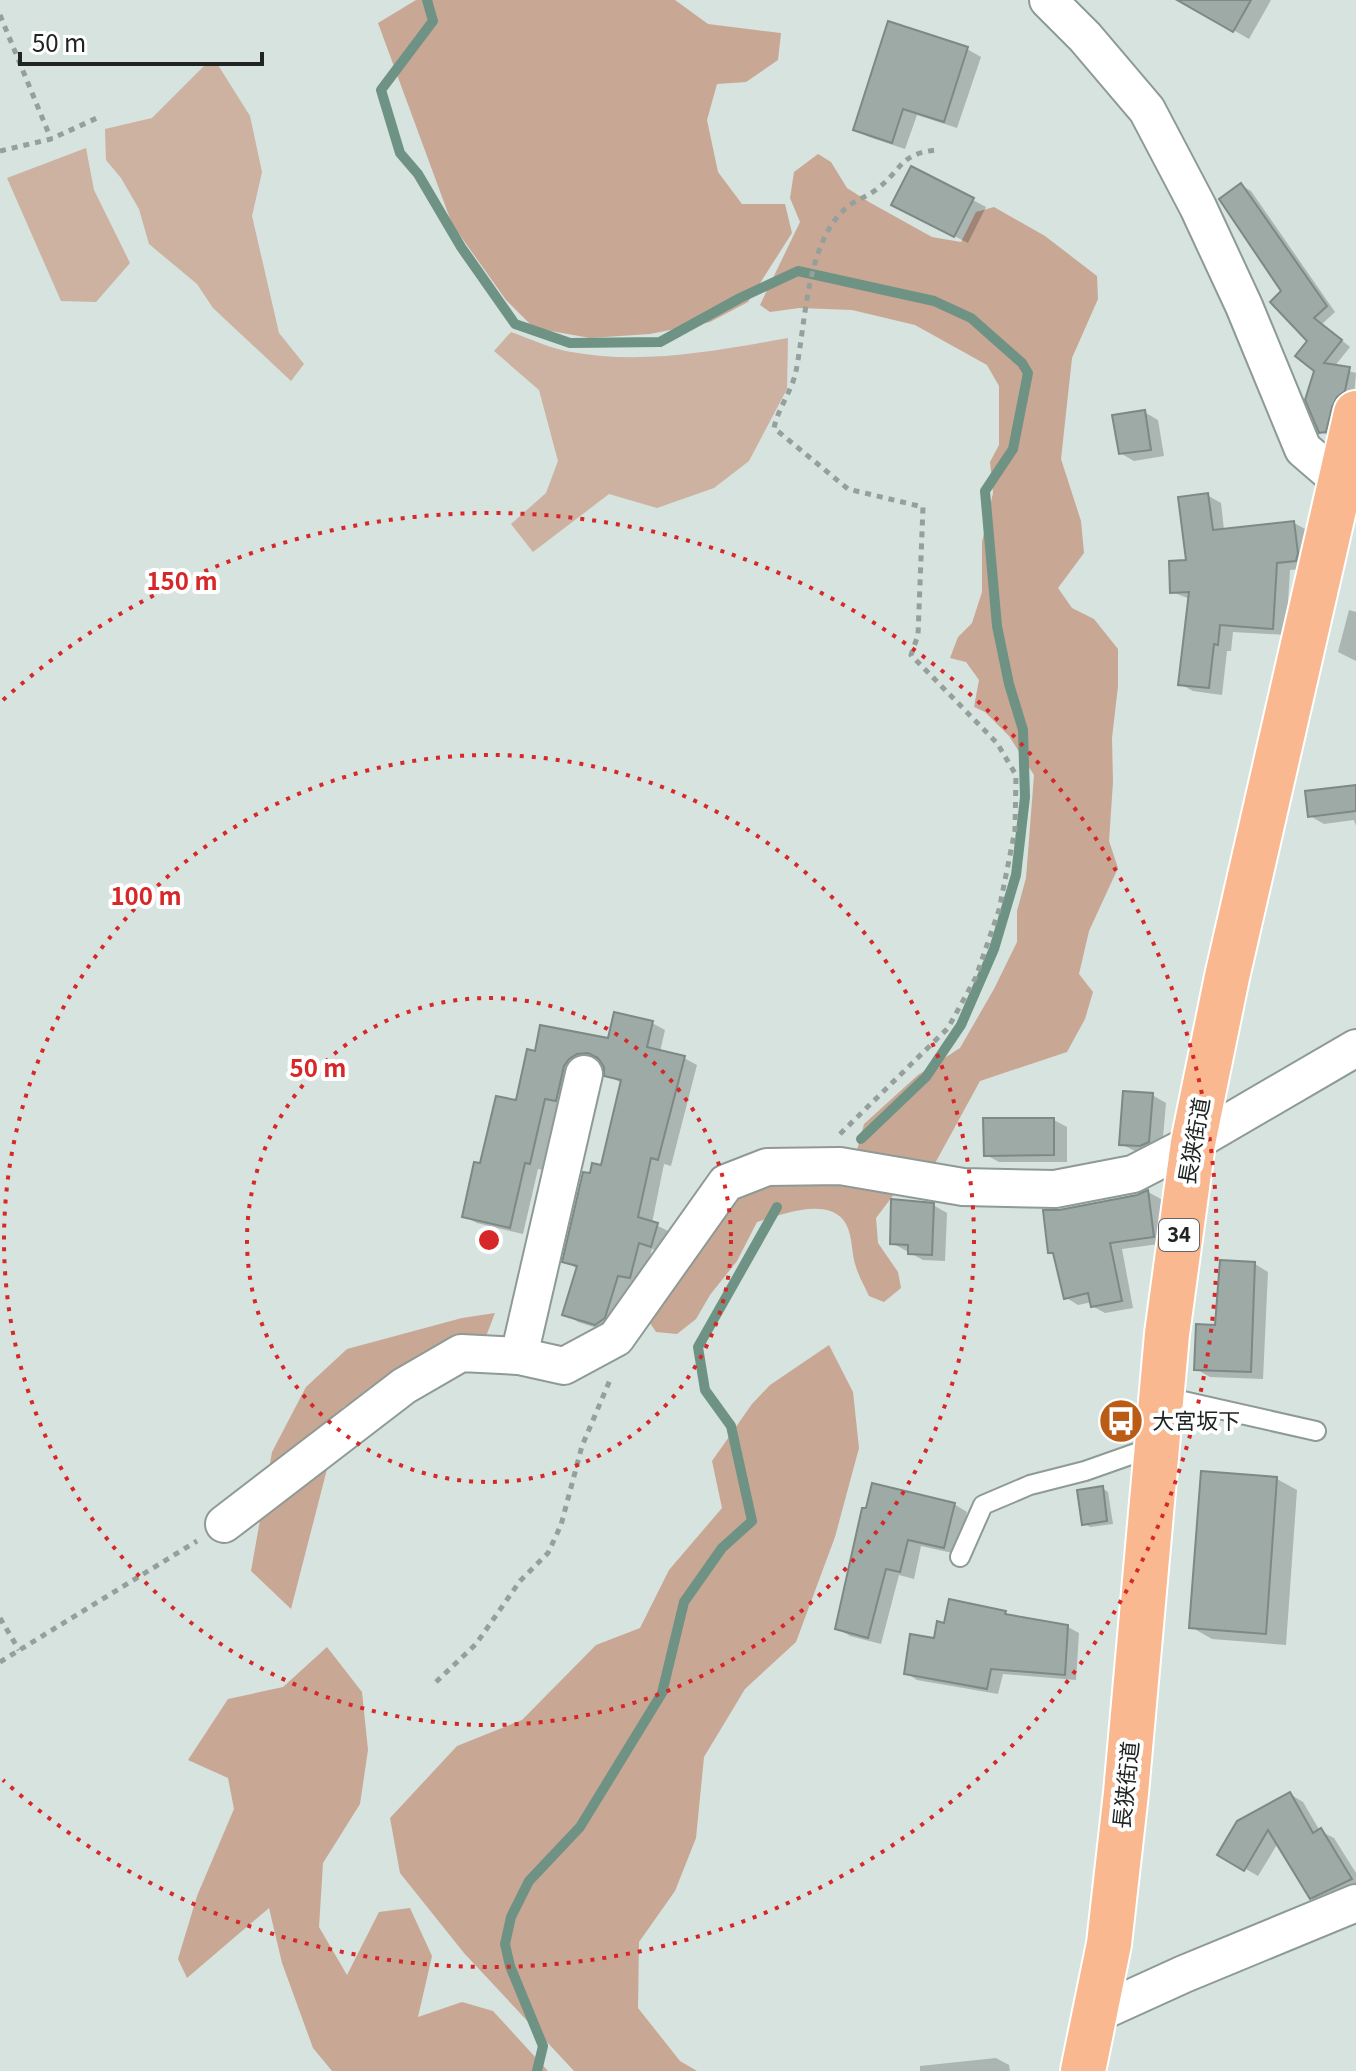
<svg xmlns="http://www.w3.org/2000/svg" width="1356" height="2071" font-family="Georgia,'Noto Sans JP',serif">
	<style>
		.green { fill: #cdb1a1 }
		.forest { fill: #c9a795 }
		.shadow { fill: #0003 }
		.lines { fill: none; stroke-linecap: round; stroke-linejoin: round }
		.stream { stroke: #6e9385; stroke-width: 10 }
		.building { fill: #9eaaa5; stroke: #7d8984; stroke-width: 2 }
		.lane-casing { stroke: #8e9a95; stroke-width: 22 }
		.street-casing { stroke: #8e9a95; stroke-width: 40 }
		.primary-casing { stroke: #fff; stroke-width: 48 }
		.path { stroke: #959f9b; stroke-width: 5; stroke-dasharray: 6 6; stroke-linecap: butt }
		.lane { stroke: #fff; stroke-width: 18 }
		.street { stroke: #fff; stroke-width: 36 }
		.primary { stroke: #fab890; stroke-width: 44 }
		.ring { fill: none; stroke: #d62828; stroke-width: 4; stroke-dasharray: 4 8 }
		.labels { text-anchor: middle; stroke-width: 8; stroke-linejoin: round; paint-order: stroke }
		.shield { fill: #fff; stroke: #636665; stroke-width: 2 }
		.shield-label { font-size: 20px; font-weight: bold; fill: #202523 }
		.street-label { font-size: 22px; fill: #202523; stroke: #fff }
		.poi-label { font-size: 22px; fill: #202523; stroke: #fff; text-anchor: start }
		.centre { fill: #d62828; stroke: #fff; stroke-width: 4 }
		.ring-label { font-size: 24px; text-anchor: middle; font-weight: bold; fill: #d62828; stroke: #fff; stroke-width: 8; stroke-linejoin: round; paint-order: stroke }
	</style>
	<rect width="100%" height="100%" fill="#d6e3de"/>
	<!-- green -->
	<g class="green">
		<path d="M 205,65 L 218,65 L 250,116 L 262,172 L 252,216 L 279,333 L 304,364 L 291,381 L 213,308 L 197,284 L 149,244 L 139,209 L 121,178 L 106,160 L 105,129 L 152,118 Z"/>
		<path d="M 86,148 L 94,190 L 130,263 L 96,302 L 61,301 L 7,178 Z"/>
		<path d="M 511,332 C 531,339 551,349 571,352 C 643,365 716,351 788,338 L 787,389 L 749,461 L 714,488 L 657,508 L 609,494 L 533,552 L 511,524 L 546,493 L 558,461 L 539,390 L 494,351 Z"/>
	</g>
	<!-- forest -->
	<g class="forest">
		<path d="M 416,0 L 675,0 L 708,24 L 781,33 L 778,60 L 746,82 L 717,84 L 707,120 L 718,172 L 742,204 L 785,204 L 792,233 L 748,302 L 710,322 L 650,334 L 590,338 L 534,328 L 506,300 L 452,224 L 378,23 Z"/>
		<path d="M 818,154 L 831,162 L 847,188 L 869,202 L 932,237 L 961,242 L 976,212 L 994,207 L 1045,236 L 1097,276 L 1098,299 L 1072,358 L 1061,459 L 1081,521 L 1084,553 L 1058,588 L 1072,608 L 1094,619 L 1118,649 L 1118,686 L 1112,738 L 1113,782 L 1109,841 L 1118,868 L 1089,931 L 1079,974 L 1093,992 L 1085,1019 L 1067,1052 L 980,1081 L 933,1167 L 895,1193 L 876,1218 L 878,1243 L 898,1272 L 901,1288 L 884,1302 L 869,1296 C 865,1287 859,1277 856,1267 C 851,1253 853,1237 846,1224 C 830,1195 780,1215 757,1222 L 737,1261 L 710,1295 L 696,1319 L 677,1334 L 656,1332 L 646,1317 L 722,1202 L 856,1154 L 864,1124 L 918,1075 L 960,1048 L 994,989 L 1017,942 L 1017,911 L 1026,878 L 1034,775 L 1009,736 L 985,712 L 974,707 L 979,680 L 966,662 L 950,658 L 958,637 L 972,623 L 982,592 L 982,542 L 993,493 L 990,462 L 999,445 L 999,386 L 987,365 L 915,325 L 852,310 L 799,308 L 770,312 L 760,305 L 800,222 L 790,198 L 794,172 Z"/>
		<path d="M 495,1313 L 485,1339 L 343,1407 L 291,1609 L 251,1571 L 272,1452 L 306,1387 L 347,1349 L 462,1318 Z"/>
		<path d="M 829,1345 L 853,1392 L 859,1448 L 835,1537 L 796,1642 L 745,1689 L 704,1757 L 696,1838 L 675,1891 L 639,1942 L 638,2008 L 680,2061 L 697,2071 L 574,2071 L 464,1953 L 400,1873 L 390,1818 L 457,1746 L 522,1720 L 596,1645 L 640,1628 L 669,1570 L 722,1508 L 712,1461 L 752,1404 L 770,1385 Z"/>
		<path d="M 327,1647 L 362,1692 L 368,1750 L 360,1804 L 323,1863 L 319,1927 L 347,1975 L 379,1912 L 410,1908 L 432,1956 L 418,2017 L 462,2002 L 493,2011 L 548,2071 L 332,2071 L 313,2048 L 282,1963 L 269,1908 L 187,1978 L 178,1959 L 197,1896 L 234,1809 L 228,1778 L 188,1760 L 228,1699 L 283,1687 Z"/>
	</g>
	<!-- shadow -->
	<g class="shadow">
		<path d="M 1181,0 L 1271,0 L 1249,39 Z"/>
		<path d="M 967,49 L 981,57 L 957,128 L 917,115 L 905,149 L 869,137 L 855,130 Z"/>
		<path d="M 1241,185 L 1251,191 L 1335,312 L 1322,324 L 1350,347 L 1334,367 L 1356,373 L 1354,396 L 1330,437 L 1321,431 L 1316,370 L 1309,341 L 1283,291 Z"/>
		<path d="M 973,200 L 986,207 L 968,243 L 907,212 Z"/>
		<path d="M 1144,412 L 1158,420 L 1164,456 L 1134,461 L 1120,453 Z"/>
		<path d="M 1207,495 L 1221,503 L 1224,530 L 1294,523 L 1307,530 L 1310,568 L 1290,570 L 1286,635 L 1233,632 L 1231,651 L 1227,651 L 1222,695 L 1193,691 L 1180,684 L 1190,599 L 1172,592 L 1189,562 Z"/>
		<path d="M 1349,610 L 1356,612 L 1356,661 L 1338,652 Z"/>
		<path d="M 1356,787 L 1356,826 L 1354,820 L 1324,824 L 1310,816 Z"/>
		<path d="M 652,1023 L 665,1030 L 660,1052 L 684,1058 L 697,1065 L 671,1166 L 664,1164 L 652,1223 L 670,1232 L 664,1253 L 652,1249 L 643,1284 L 631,1282 L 617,1325 L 609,1332 L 578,1322 L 565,1314 L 578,1269 L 564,1261 L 591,1176 L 603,1167 L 622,1083 L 606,1075 L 606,1066 L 601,1060 L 591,1061 L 569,1107 L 558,1105 L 543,1170 L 538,1169 L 523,1234 L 477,1223 L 464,1216 L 481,1165 L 518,1103 L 536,1053 L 610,1041 Z"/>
		<path d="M 1152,1095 L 1166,1103 L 1162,1149 L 1155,1153 L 1135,1151 L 1121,1144 Z"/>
		<path d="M 1054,1120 L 1067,1127 L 1067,1162 L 999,1162 L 986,1155 Z"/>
		<path d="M 1148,1192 L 1161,1199 L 1166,1243 L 1122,1249 L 1133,1308 L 1105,1313 L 1092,1306 L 1092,1302 L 1078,1305 L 1065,1297 L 1056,1255 L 1050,1252 L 1059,1212 L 1138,1197 Z"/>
		<path d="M 933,1205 L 947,1213 L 945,1261 L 923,1260 L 892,1243 Z"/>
		<path d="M 1255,1264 L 1268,1272 L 1263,1379 L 1210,1377 L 1196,1369 L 1217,1327 Z"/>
		<path d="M 1277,1479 L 1297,1490 L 1286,1645 L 1212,1639 L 1191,1627 Z"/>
		<path d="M 1102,1488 L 1108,1492 L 1113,1524 L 1090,1527 L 1084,1523 Z"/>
		<path d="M 954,1504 L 967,1512 L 957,1554 L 921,1546 L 914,1579 L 899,1575 L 881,1644 L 850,1636 L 837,1628 L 864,1510 Z"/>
		<path d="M 1005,1613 L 1013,1618 L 1068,1627 L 1079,1633 L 1076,1680 L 1003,1674 L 998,1694 L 917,1680 L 906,1673 L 935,1641 L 946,1625 Z"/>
		<path d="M 1290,1794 L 1303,1802 L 1320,1831 L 1334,1838 L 1356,1873 L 1356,1890 L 1325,1905 L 1312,1898 L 1278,1843 L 1258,1876 L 1220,1854 Z"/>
		<path d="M 996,2058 L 1009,2065 L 1010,2071 L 920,2071 L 920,2066 Z"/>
	</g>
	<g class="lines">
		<!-- stream -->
		<g class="stream">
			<path d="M 427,0 L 433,21 L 381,90 L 400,153 L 418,174 L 461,247 L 515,324 L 570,343 L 660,342 L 740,298 L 798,271 L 934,301 L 971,318 L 1022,363 L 1028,373 L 1013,449 L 985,491 L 997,626 L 1009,684 L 1023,730 L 1025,797 L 1016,875 L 994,949 L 961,1025 L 926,1077 L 861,1139"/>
			<path d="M 537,2071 L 543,2046 L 510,1966 L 505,1944 L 511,1917 L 529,1881 L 580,1827 L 662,1693 L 684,1602 L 722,1548 L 752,1521 L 731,1426 L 705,1390 L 698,1347 L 777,1207"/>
		</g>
	</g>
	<!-- building -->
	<g class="building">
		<path d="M 1177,0 L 1251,0 L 1233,32 Z"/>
		<path d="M 888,21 L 968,47 L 944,122 L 903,109 L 892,143 L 853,130 Z"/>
		<path d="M 911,166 L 974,198 L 954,237 L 891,205 Z"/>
		<path d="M 1241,183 L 1327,306 L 1314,318 L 1342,340 L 1324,363 L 1350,367 L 1345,391 L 1337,397 L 1332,407 L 1326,432 L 1319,433 L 1305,400 L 1314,371 L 1295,356 L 1307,341 L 1270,302 L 1281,291 L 1219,199 Z"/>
		<path d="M 1145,410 L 1151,450 L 1119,454 L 1112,415 Z"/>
		<path d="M 1208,493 L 1213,530 L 1294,521 L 1298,553 L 1296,561 L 1277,563 L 1273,629 L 1220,625 L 1218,645 L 1214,644 L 1209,688 L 1178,685 L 1189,592 L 1170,593 L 1169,561 L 1186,560 L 1178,497 Z"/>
		<path d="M 1356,785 L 1356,811 L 1308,817 L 1305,791 Z"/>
		<path d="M 614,1012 L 653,1021 L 647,1047 L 685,1056 L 658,1160 L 651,1158 L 638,1217 L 658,1223 L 651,1247 L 639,1243 L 630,1278 L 618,1276 L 605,1318 L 595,1325 L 562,1315 L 577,1266 L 562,1262 L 583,1172 L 590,1173 L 592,1163 L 601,1165 L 621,1080 L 604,1076 L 604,1067 L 598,1058 L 588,1053 L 577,1054 L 569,1059 L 564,1066 L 556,1101 L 545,1099 L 530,1164 L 525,1163 L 510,1228 L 462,1217 L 474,1162 L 480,1163 L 496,1096 L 516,1100 L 527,1049 L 535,1051 L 540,1025 L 608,1038 Z"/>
		<path d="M 1123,1091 L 1153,1093 L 1149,1142 L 1140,1146 L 1119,1145 Z"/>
		<path d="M 983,1118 L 1054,1118 L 1054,1155 L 984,1156 Z"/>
		<path d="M 1148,1190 L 1154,1237 L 1110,1243 L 1122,1301 L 1091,1307 L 1088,1293 L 1064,1299 L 1053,1253 L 1048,1253 L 1043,1210 L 1059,1210 L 1137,1195 Z"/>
		<path d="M 891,1199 L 934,1203 L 932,1255 L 908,1254 L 908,1245 L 890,1244 Z"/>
		<path d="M 1220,1260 L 1255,1262 L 1251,1372 L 1194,1370 L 1196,1324 L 1215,1325 Z"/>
		<path d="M 1201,1471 L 1277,1477 L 1266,1634 L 1189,1628 Z"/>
		<path d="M 872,1483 L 955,1503 L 944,1548 L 908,1540 L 900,1572 L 886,1569 L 868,1638 L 835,1629 L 862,1508 L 866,1508 Z"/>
		<path d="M 1103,1486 L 1107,1521 L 1082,1525 L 1077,1490 Z"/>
		<path d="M 949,1599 L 1006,1611 L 1005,1614 L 1068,1625 L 1065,1675 L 991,1669 L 987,1689 L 904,1674 L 910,1634 L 934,1638 L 937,1621 L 944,1623 Z"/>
		<path d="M 1290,1792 L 1313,1833 L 1321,1828 L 1352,1879 L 1310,1899 L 1268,1830 L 1244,1871 L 1217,1855 L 1237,1821 Z"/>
	</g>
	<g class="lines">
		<!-- lane casing -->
		<g class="lane-casing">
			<g id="lane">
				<path d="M 1161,1396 L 1316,1431"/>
				<path d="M 960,1557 L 983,1505 L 1030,1485 L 1085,1471 L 1156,1446"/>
			</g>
		</g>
		<!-- street casing -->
		<g class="street-casing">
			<g id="street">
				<path d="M 1048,0 L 1085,37 L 1147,110 L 1198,207 L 1244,306 L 1303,449 L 1339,480"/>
				<path d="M 519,1356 L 584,1074"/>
				<path d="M 224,1524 L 404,1386 L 461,1353 L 519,1356 L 564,1366 L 616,1338 L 726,1183 L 767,1167 L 840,1166 L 963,1187 L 1055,1189 L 1133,1174 L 1193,1143 L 1356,1048"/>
				<path d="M 1096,2014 L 1184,1974 L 1356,1903"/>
			</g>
		</g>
		<!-- primary casing -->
		<g class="primary-casing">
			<path id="primary" d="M 1083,2071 L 1109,1944 L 1126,1793 L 1167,1334 L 1193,1143 L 1227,977 L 1356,413"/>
		</g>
		<!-- path -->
		<g class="path">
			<path d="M 0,15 L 51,139"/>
			<path d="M 0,151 L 51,139 L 97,118"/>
			<path d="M 840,1134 L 948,1028 L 976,977 L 999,910 L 1015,830 L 1016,775 L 997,743 L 911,655 L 918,635 L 923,507 L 848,489 L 774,428 C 778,408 792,391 796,371 C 806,322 806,243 846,208 C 855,200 867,197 877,189 C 903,169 899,154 936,150"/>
			<path d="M 0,1618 L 19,1650"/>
			<path d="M 0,1662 L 197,1541"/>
			<path d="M 436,1682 L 476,1644 L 520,1581 L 548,1553 L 561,1525 L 582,1446 L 610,1380"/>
		</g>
		<!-- lane -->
		<use href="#lane" class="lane"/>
		<!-- street -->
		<use href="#street" class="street"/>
		<!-- primary -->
		<use href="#primary" class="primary"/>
	</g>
	<!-- distance rings -->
	<g class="ring">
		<circle cx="489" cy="1240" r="242"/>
		<circle cx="489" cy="1240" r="485"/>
		<path d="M3 700A727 727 0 1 1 3 1780"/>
	</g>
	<!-- icons -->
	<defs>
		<g id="bus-disc" transform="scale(2.3)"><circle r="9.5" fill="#ba5b16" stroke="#fff"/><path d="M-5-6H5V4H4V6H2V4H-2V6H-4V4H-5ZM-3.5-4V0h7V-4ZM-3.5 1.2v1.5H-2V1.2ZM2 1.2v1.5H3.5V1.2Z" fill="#fff"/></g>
	</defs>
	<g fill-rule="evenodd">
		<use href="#bus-disc" x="1121" y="1421"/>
	</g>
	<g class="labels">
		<!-- shield labels -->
		<rect class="shield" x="1159" y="1219" width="40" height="32" rx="6"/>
		<g class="shield-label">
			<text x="1179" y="1242">34</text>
		</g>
		<!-- street labels -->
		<g class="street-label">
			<text transform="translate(1194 1141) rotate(-80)" y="8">長狭街道</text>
			<text transform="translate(1126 1785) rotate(-84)" y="8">長狭街道</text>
		</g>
		<!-- poi labels -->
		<g class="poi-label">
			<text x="1152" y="1429">大宮坂下</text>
		</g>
	</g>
	<circle cx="489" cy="1240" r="12" class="centre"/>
	<g class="ring-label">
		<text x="182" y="590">150 m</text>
		<text x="146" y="905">100 m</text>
		<text x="318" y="1077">50 m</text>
	</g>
	<!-- scale -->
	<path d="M20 52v12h242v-12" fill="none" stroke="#202523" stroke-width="4"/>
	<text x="32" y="52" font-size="24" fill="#202523" stroke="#ffffff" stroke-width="6" paint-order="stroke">50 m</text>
</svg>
